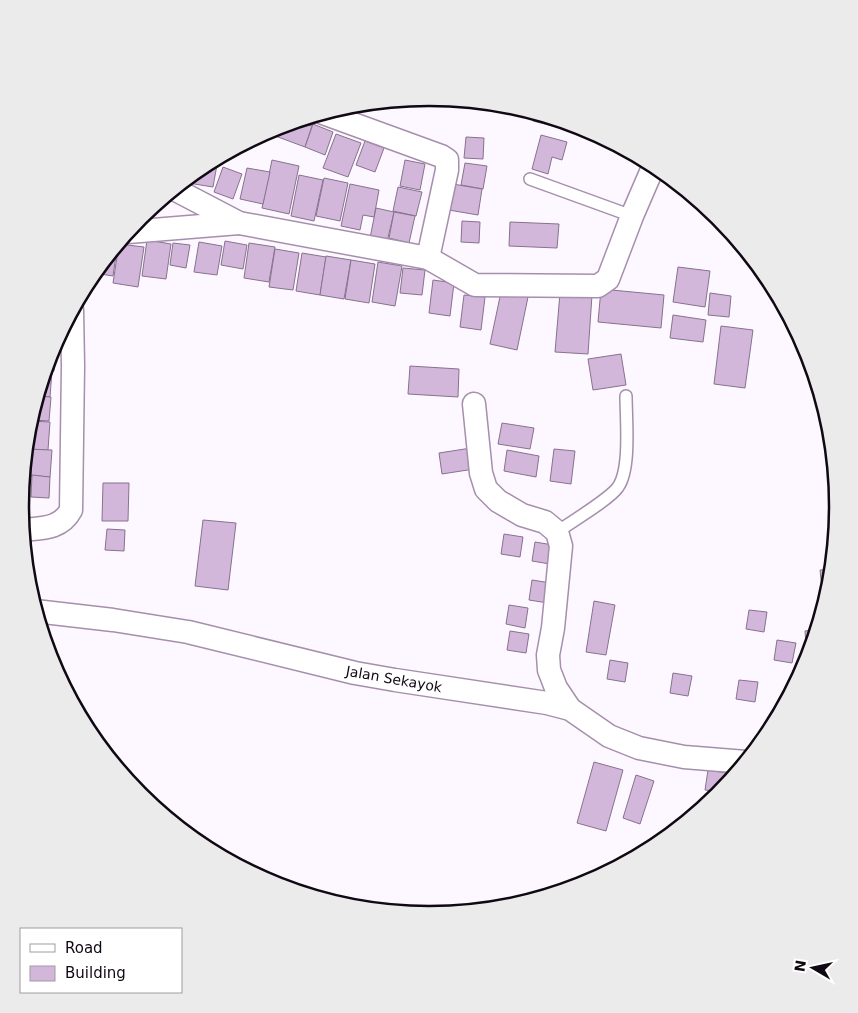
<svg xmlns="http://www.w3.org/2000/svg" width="858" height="1013" font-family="'DejaVu Sans',sans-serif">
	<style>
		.building { fill: #d2b7db; stroke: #87728e }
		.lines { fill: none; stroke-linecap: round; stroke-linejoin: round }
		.lane-casing { stroke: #a68fad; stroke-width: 14 }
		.street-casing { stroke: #a68fad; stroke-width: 25 }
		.lane { stroke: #fff; stroke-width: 11 }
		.street { stroke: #fff; stroke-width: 22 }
		.labels { text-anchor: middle; stroke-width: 4.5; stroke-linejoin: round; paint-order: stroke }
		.street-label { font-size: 14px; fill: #100813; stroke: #fff }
		.rim { fill: none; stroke: #100813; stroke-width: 2.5 }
	</style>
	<rect width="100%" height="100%" fill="#fdf8ff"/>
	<!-- building -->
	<g class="building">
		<path d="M 535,113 L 566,123 L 564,129 L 533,121 Z"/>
		<path d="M 298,121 L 312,126 L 305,147 L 278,137 L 282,126 Z"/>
		<path d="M 313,124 L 333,132 L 325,155 L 305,147 Z"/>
		<path d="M 282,126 L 278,137 L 265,133 L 273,129 Z"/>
		<path d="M 582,128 L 605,139 L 602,144 L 580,131 Z"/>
		<path d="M 336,134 L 361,143 L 348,177 L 323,168 Z"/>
		<path d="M 541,135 L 567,142 L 562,160 L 552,157 L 548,174 L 532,169 Z"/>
		<path d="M 466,137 L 484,138 L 483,159 L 464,158 Z"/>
		<path d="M 365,141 L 384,148 L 375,172 L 356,165 Z"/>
		<path d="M 216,159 L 218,159 L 213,187 L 188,183 L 189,177 L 202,166 Z"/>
		<path d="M 272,160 L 299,166 L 289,214 L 262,208 Z"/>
		<path d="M 405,160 L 425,164 L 420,190 L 400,186 Z"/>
		<path d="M 465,163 L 487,166 L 483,189 L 461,185 Z"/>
		<path d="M 223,167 L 242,174 L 233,199 L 214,192 Z"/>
		<path d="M 247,168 L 270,172 L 263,204 L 240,199 Z"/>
		<path d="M 299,175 L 323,180 L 314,221 L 291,216 Z"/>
		<path d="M 324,178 L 348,183 L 340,221 L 316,216 Z"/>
		<path d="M 447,183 L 482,189 L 478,215 L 443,209 Z"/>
		<path d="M 350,184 L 379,190 L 374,217 L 363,215 L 360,230 L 341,226 Z"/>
		<path d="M 398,187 L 422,192 L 416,216 L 393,211 Z"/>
		<path d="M 376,208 L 394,212 L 387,242 L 370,238 Z"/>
		<path d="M 148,210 L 146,223 L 136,222 L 140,217 Z"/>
		<path d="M 394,212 L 415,216 L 409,243 L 389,238 Z"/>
		<path d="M 462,221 L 480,222 L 479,243 L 461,242 Z"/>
		<path d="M 510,222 L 559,224 L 557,248 L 509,246 Z"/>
		<path d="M 147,240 L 171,244 L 166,279 L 142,276 Z"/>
		<path d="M 225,241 L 247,245 L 243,269 L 221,265 Z"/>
		<path d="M 199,242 L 222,246 L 217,275 L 194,272 Z"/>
		<path d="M 173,243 L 190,245 L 186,268 L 170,265 Z"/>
		<path d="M 249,243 L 275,247 L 269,282 L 244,278 Z"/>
		<path d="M 119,244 L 144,247 L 138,287 L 113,283 Z"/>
		<path d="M 115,248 L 117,248 L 113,276 L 94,273 Z"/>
		<path d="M 275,249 L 299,253 L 293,290 L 269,287 Z"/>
		<path d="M 302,253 L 326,257 L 320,295 L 296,291 Z"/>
		<path d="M 326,256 L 351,260 L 344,299 L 320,295 Z"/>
		<path d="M 351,260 L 375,264 L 369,303 L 345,299 Z"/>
		<path d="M 378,262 L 402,266 L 395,306 L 372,302 Z"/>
		<path d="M 678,267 L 710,271 L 705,307 L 673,302 Z"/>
		<path d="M 403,268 L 425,270 L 422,295 L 400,293 Z"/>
		<path d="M 433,280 L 454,283 L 450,316 L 429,313 Z"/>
		<path d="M 601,289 L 664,295 L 661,328 L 598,322 Z"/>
		<path d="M 501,292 L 528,297 L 517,350 L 490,344 Z"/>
		<path d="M 560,293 L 592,295 L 588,354 L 555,352 Z"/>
		<path d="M 710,293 L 731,296 L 729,317 L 708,315 Z"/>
		<path d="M 464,295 L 485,297 L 481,330 L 460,327 Z"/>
		<path d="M 673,315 L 706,320 L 703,342 L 670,338 Z"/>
		<path d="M 721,326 L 753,330 L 745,388 L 714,384 Z"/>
		<path d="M 54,345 L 55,345 L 54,371 L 45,371 Z"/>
		<path d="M 621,354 L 626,385 L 593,390 L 588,359 Z"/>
		<path d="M 410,366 L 459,369 L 458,397 L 408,394 Z"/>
		<path d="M 45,371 L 52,371 L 50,397 L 37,396 Z"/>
		<path d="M 37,396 L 51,397 L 49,421 L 33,420 L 33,408 Z"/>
		<path d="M 30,421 L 50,422 L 48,450 L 26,449 Z"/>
		<path d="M 502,423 L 534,428 L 530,449 L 498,444 Z"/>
		<path d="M 471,448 L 474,469 L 442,474 L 439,453 Z"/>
		<path d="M 26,449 L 52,450 L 50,477 L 23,475 Z"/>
		<path d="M 554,449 L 575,451 L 571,484 L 550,481 Z"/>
		<path d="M 507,450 L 539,456 L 536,477 L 504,471 Z"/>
		<path d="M 32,475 L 50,477 L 49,498 L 31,497 Z"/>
		<path d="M 103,483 L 129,483 L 128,521 L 102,521 Z"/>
		<path d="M 203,520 L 236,523 L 228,590 L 195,586 Z"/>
		<path d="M 107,529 L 125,530 L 124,551 L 105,550 Z"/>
		<path d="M 504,534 L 523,537 L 520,557 L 501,554 Z"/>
		<path d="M 535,542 L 553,545 L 550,564 L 532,561 Z"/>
		<path d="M 832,569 L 830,588 L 822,589 L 820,570 Z"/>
		<path d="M 532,580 L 551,583 L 548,603 L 529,600 Z"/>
		<path d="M 594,601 L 615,605 L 606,655 L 586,652 Z"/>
		<path d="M 509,605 L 528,608 L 525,628 L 506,624 Z"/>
		<path d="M 749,610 L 767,612 L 764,632 L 746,629 Z"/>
		<path d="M 817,629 L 809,657 L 807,657 L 805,631 Z"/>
		<path d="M 510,631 L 529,634 L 526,653 L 507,650 Z"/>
		<path d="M 777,640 L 796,643 L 792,663 L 774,660 Z"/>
		<path d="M 610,660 L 628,663 L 625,682 L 607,679 Z"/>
		<path d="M 673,673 L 692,676 L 688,696 L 670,693 Z"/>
		<path d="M 739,680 L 758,682 L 755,702 L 736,699 Z"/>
		<path d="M 594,762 L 623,770 L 606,831 L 577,823 Z"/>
		<path d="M 708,770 L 727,773 L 724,788 L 721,792 L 705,790 Z"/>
		<path d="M 636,775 L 654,781 L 640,824 L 623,818 Z"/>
	</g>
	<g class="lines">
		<!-- lane casing -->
		<g class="lane-casing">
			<g id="lane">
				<path d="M 530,179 L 632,216"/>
				<path d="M 557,532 C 571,522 610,499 618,487 C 631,469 626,419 626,396"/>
			</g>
		</g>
		<!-- street casing -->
		<g class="street-casing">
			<g id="street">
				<path d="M 323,113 L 441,156 L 447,160 L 447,170 L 428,258"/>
				<path d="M 174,189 L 239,223 L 428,258 L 475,285 L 598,286 L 608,279 L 632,216 L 654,165"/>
				<path d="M 128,232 L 239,223"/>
				<path d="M 474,404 L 481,473 L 486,489 L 498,501 L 522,515 L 545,522 L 557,532 L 561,546 L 553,628 L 548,655 L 549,670 L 556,688 L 570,709"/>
				<path d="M 22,530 C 42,528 61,529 71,510 L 73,366 L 72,310"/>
				<path d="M 35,611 L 113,620 L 188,632 L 355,673 L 395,680 L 547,703 L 570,709 L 609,736 L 639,748 L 684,757 L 746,762"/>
			</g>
		</g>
		<!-- lane -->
		<use href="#lane" class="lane"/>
		<!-- street -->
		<use href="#street" class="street"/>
	</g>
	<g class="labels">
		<!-- street labels -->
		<g class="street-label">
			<text transform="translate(394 679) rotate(10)" y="5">Jalan Sekayok</text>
		</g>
	</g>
	<!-- crop -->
	<path d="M0 0H858V1013H0ZM29 506a400 400 0 1 1 800 0a400 400 0 1 1-800 0Z" fill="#ecebec" fill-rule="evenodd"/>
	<path class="rim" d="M29 506a400 400 0 1 1 800 0a400 400 0 1 1-800 0Z"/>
	<!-- legend -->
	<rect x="20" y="928" width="162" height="65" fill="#ffffff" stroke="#9f9ca1"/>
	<rect x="30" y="944" width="25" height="8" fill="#ffffff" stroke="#9f9ca1"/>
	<text x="65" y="953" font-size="15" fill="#100813">Road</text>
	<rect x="30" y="966" width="25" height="15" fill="#d2b7db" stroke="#9f9ca1"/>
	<text x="65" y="978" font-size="15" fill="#100813">Building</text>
	<!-- north arrow -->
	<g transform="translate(813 968) rotate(279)" stroke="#ffffff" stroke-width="4" paint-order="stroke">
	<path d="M0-4L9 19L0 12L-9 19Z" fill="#100813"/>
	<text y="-8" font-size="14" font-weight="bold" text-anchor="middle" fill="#100813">N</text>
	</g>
</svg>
